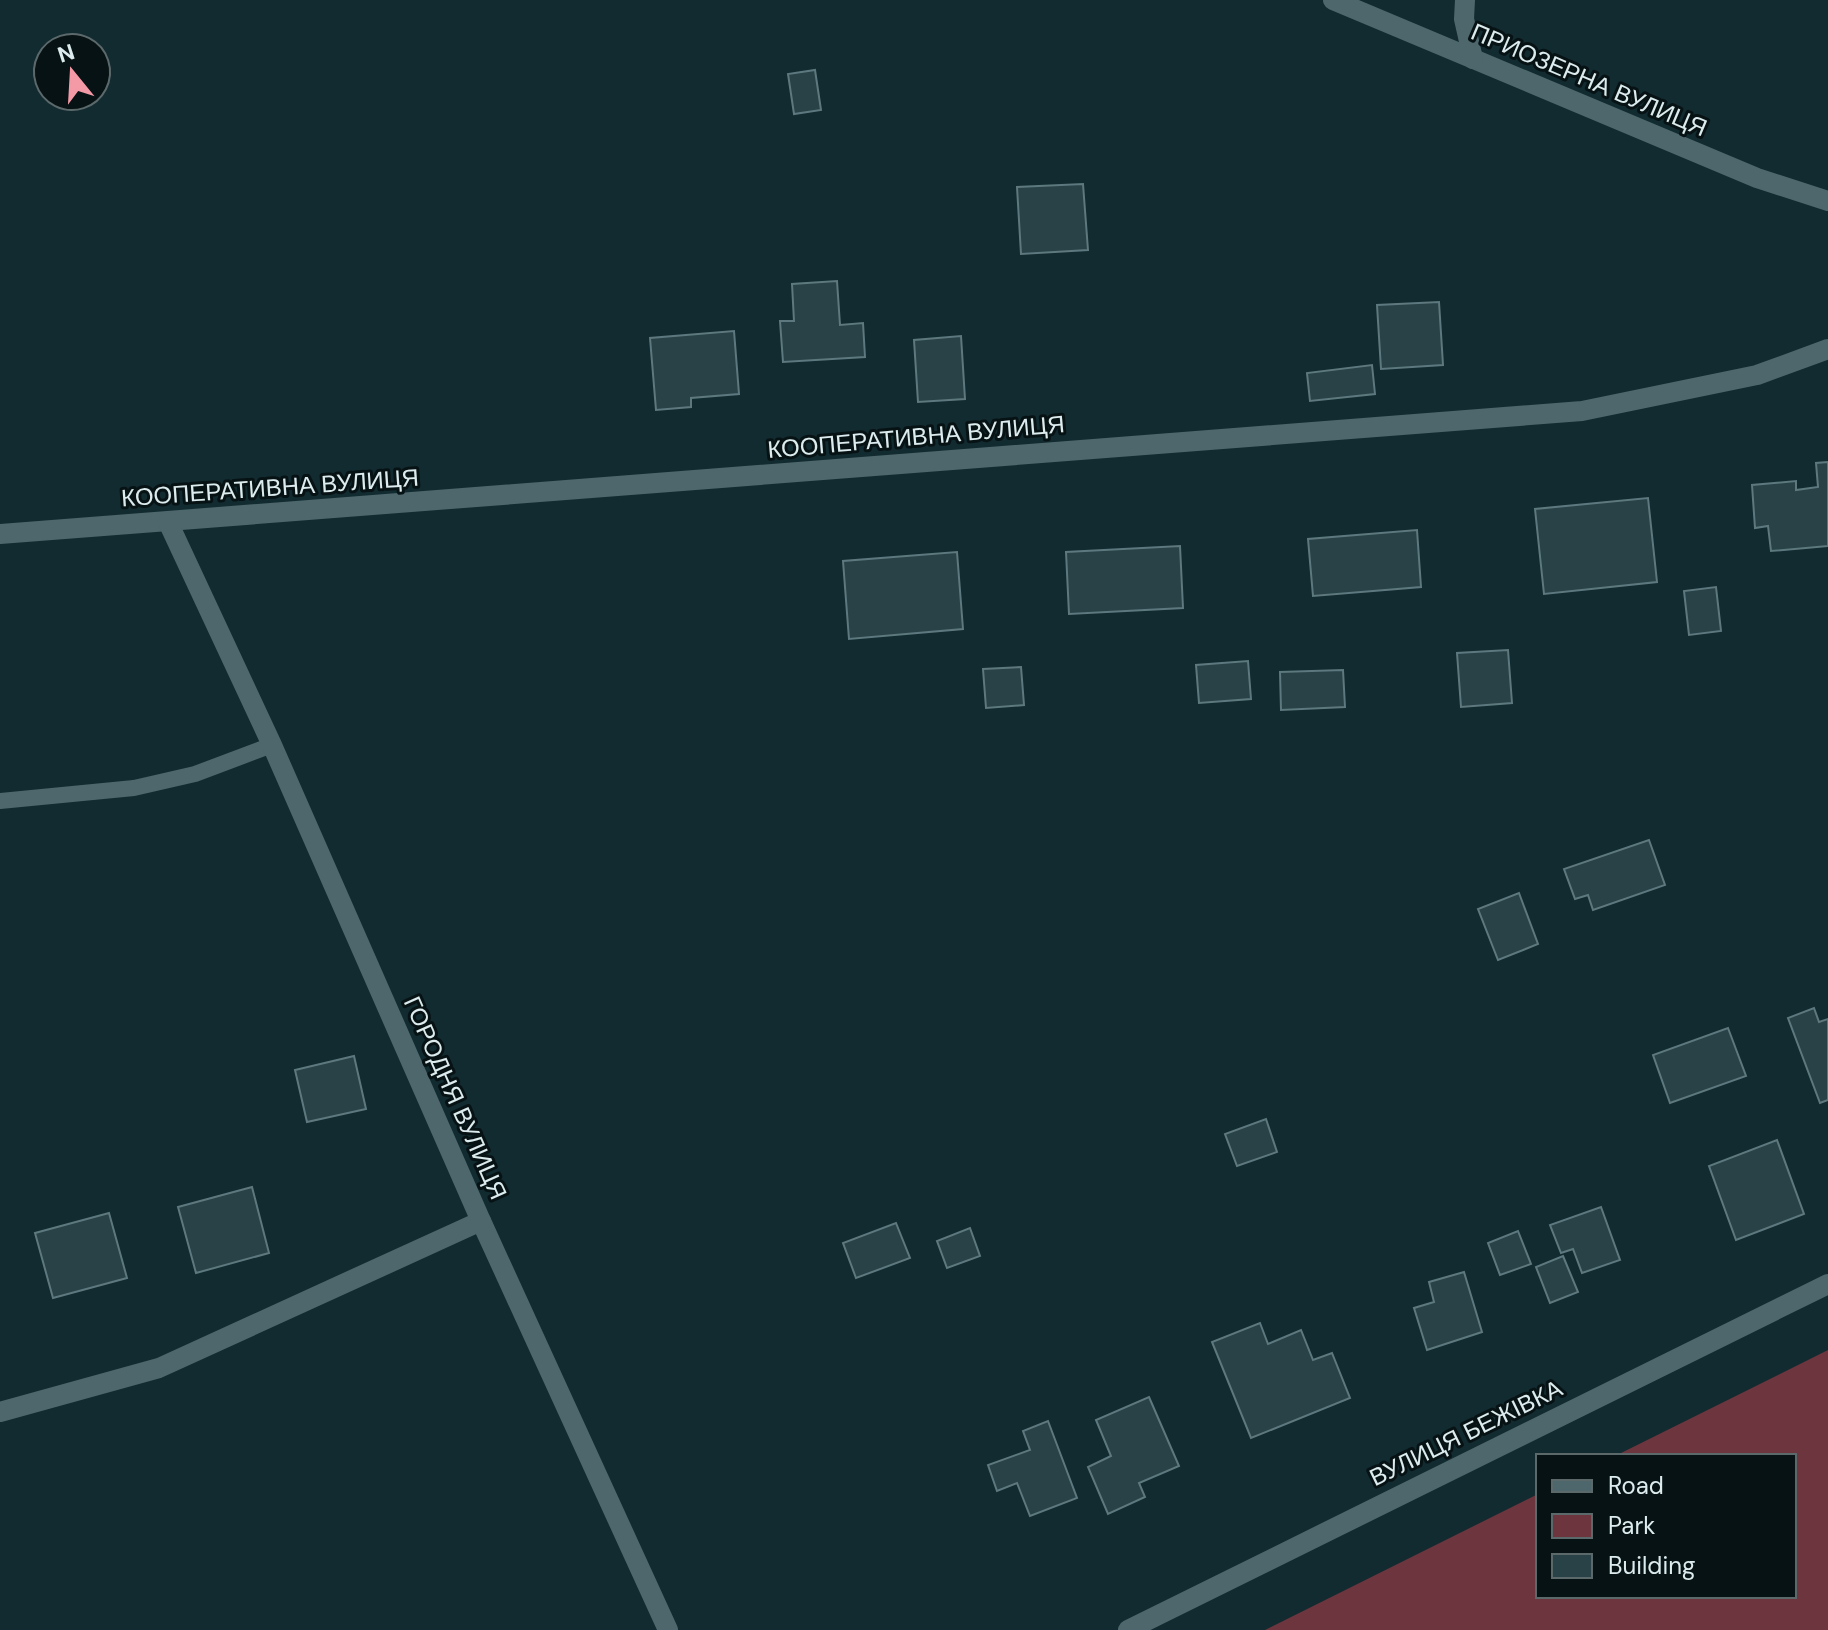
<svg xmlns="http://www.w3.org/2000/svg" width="1828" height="1630" font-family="'DM Sans',sans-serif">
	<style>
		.green { fill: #6d353e }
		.building { fill: #294247; stroke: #5d787e; stroke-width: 2 }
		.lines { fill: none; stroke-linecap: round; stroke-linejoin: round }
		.lane { stroke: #4d676d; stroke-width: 16 }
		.street { stroke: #4d676d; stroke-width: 20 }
		.secondary { stroke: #4d676d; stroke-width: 20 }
		.labels { text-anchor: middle; stroke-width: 6; stroke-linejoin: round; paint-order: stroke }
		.street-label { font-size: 24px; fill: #dcebee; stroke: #071214 }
	</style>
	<rect width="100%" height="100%" fill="#122b30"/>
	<!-- green -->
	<path class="green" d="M 1828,1350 L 1828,1630 L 1265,1630 L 1538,1494 L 1538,1596 L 1794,1596 L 1794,1456 L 1615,1456 Z"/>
	<!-- building -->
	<g class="building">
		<path d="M 815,70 L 821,110 L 794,114 L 788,74 Z"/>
		<path d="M 1083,184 L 1088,250 L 1021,254 L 1017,187 Z"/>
		<path d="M 837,281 L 840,325 L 863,323 L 865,357 L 783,362 L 780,321 L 794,321 L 792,284 Z"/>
		<path d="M 1439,302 L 1443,365 L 1381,369 L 1377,305 Z"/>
		<path d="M 734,331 L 739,394 L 691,398 L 691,407 L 656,410 L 650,338 Z"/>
		<path d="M 961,336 L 965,399 L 918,402 L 914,340 Z"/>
		<path d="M 1372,365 L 1375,394 L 1310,401 L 1307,373 Z"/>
		<path d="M 1828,462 L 1828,546 L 1771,551 L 1768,526 L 1755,528 L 1752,485 L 1796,481 L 1796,490 L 1818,487 L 1816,463 Z"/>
		<path d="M 1648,498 L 1657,582 L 1544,594 L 1535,509 Z"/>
		<path d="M 1417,530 L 1421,587 L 1313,596 L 1308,539 Z"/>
		<path d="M 1180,546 L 1183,608 L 1069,614 L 1066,552 Z"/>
		<path d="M 957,552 L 963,629 L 849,639 L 843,561 Z"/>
		<path d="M 1716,587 L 1721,631 L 1689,635 L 1684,591 Z"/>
		<path d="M 1508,650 L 1512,703 L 1461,707 L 1457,653 Z"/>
		<path d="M 1248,661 L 1251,699 L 1199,703 L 1196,665 Z"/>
		<path d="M 1021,667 L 1024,705 L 986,708 L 983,669 Z"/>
		<path d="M 1343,670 L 1345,707 L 1281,710 L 1280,672 Z"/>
		<path d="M 1649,840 L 1665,885 L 1593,910 L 1588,895 L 1575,899 L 1564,869 Z"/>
		<path d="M 1519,893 L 1538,944 L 1498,960 L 1478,909 Z"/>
		<path d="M 1814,1008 L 1819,1022 L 1828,1019 L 1828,1100 L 1820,1103 L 1788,1018 Z"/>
		<path d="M 1728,1028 L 1746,1076 L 1670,1103 L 1653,1055 Z"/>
		<path d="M 354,1056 L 366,1109 L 307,1122 L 295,1070 Z"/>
		<path d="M 1266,1119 L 1277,1152 L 1237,1166 L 1225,1134 Z"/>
		<path d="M 1777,1140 L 1804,1214 L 1736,1240 L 1709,1166 Z"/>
		<path d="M 252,1187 L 269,1253 L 196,1273 L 178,1207 Z"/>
		<path d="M 1601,1207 L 1620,1260 L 1582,1273 L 1573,1249 L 1561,1253 L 1550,1225 Z"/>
		<path d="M 109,1213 L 127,1278 L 53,1298 L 35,1233 Z"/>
		<path d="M 896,1223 L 910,1258 L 856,1278 L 843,1243 Z"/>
		<path d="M 970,1228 L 980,1256 L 947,1268 L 937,1241 Z"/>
		<path d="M 1518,1231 L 1531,1264 L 1500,1275 L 1488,1243 Z"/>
		<path d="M 1563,1256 L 1578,1292 L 1550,1303 L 1536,1267 Z"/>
		<path d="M 1464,1272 L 1482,1332 L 1427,1350 L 1414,1308 L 1434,1302 L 1429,1282 Z"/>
		<path d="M 1260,1323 L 1268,1344 L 1301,1330 L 1313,1360 L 1332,1353 L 1350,1398 L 1251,1438 L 1212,1342 Z"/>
		<path d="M 1149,1397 L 1179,1466 L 1139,1483 L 1145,1497 L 1108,1514 L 1088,1467 L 1111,1456 L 1096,1420 Z"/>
		<path d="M 1048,1421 L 1077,1498 L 1030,1516 L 1017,1483 L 997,1491 L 988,1465 L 1030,1450 L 1023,1431 Z"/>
	</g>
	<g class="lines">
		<!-- lane -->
		<path class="lane" d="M 0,801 L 134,788 L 195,774 L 272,745"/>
		<!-- street -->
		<g class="street">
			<path d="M 1333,0 L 1757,178 L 1828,201"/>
			<path d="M 1465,0 L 1464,19 L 1473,59"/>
			<path d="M 0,534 L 1582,411 L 1757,375 L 1828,349"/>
			<path d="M 481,1221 L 668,1630"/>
			<path d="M 0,1412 L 159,1368 L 481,1221 L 272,745 L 168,522"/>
		</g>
		<!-- secondary -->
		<path class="secondary" d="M 1128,1630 L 1828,1284"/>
	</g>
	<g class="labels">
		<!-- street labels -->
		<g class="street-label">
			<text transform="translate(1589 80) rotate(23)" y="8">ПРИОЗЕРНА ВУЛИЦЯ</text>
			<text transform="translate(916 437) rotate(-5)" y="8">КООПЕРАТИВНА ВУЛИЦЯ</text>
			<text transform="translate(270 488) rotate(-4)" y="8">КООПЕРАТИВНА ВУЛИЦЯ</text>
			<text transform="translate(455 1098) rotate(66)" y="8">ГОРОДНЯ ВУЛИЦЯ</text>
			<text transform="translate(1466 1433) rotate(-26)" y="8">ВУЛИЦЯ БЕЖІВКА</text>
		</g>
	</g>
	<!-- legend -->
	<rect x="1536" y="1454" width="260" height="144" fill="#071214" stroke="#5c696b" stroke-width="2"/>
	<rect x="1552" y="1480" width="40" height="12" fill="#4d676d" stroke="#5c696b" stroke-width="2"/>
	<text x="1608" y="1494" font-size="24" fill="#dcebee">Road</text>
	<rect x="1552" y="1514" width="40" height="24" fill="#6d353e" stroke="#5c696b" stroke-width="2"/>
	<text x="1608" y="1534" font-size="24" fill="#dcebee">Park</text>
	<rect x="1552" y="1554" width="40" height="24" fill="#294247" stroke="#5c696b" stroke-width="2"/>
	<text x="1608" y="1574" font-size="24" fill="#dcebee">Building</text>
	<!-- north arrow -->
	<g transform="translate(72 72) rotate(342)"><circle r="38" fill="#071214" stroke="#5c696b" stroke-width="2"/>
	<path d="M0-6L14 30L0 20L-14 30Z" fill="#f49aa6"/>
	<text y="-12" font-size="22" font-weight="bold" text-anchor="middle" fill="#dcebee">N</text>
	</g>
</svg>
